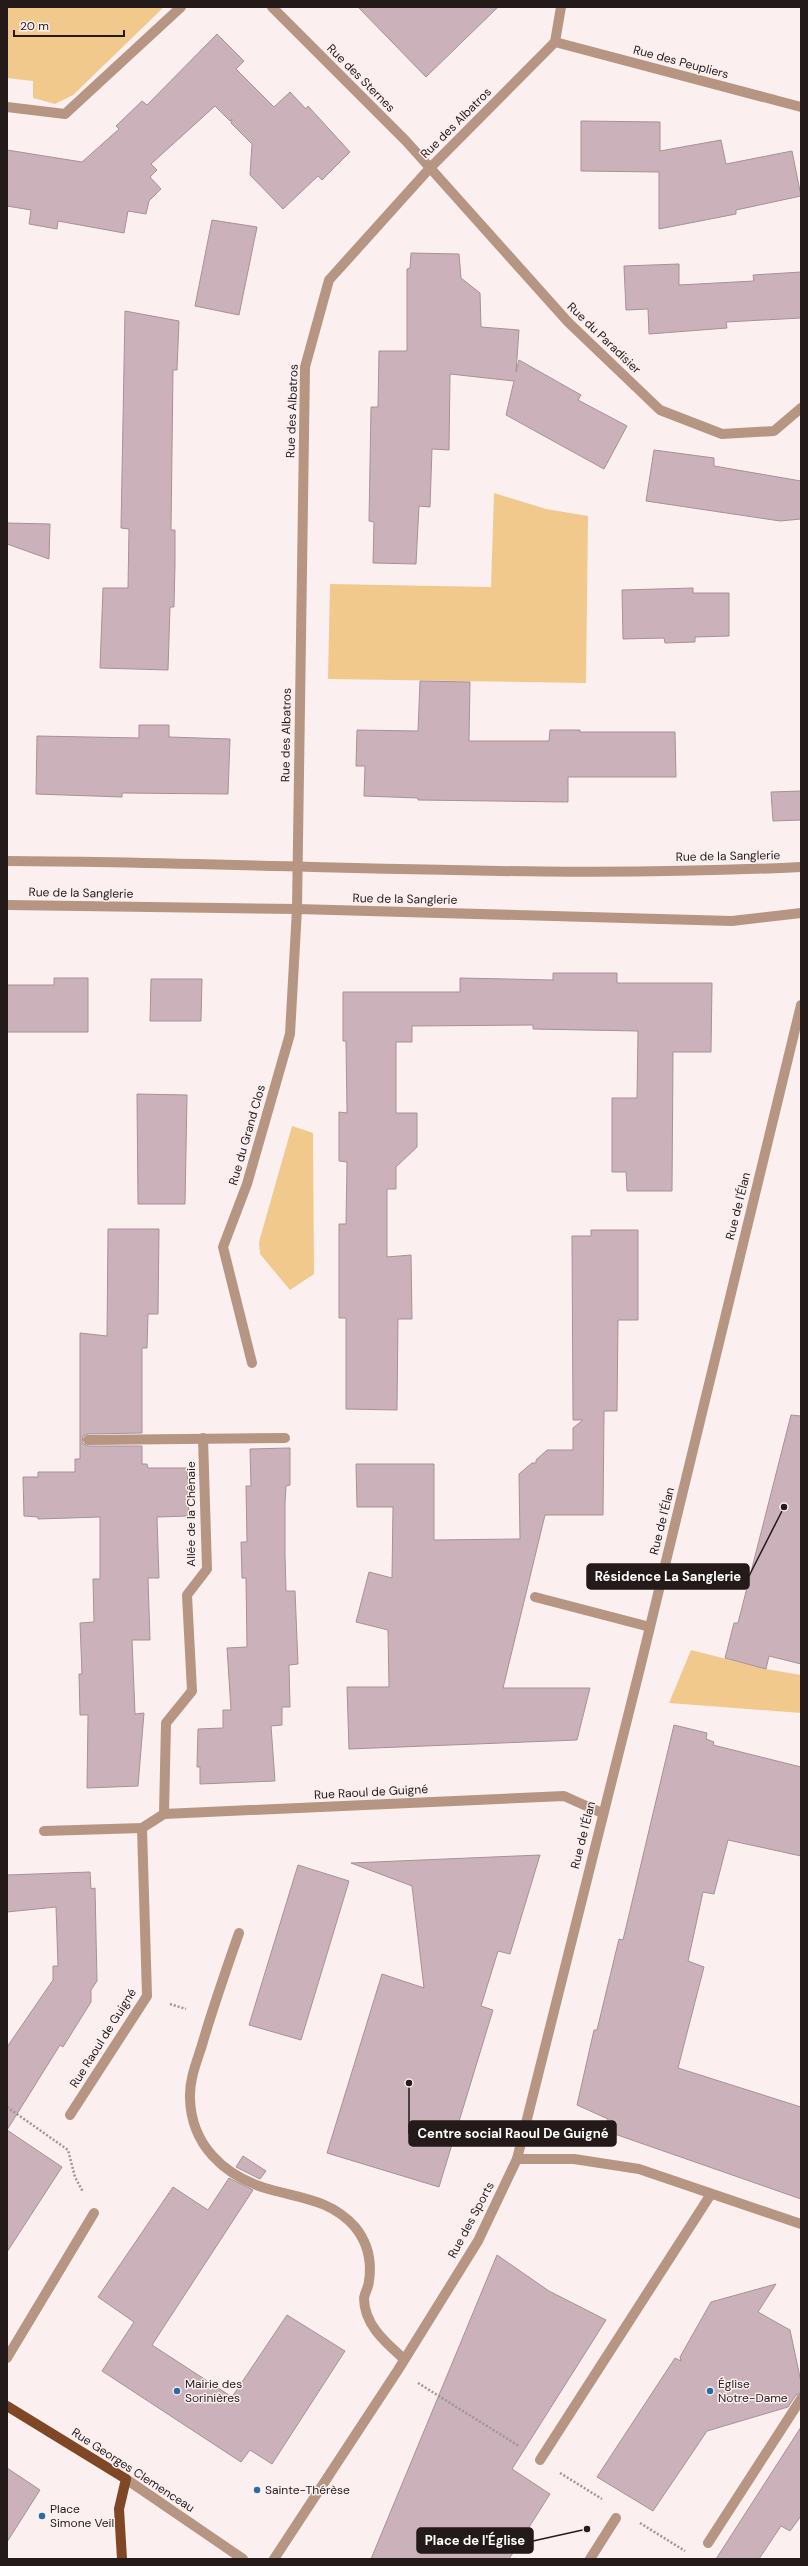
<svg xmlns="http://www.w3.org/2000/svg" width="808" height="2566" font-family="'DM Sans',sans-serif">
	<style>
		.green { fill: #f1c98d }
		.building { fill: #cbb1ba; stroke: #a89098 }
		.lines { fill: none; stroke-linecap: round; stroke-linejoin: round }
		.path { stroke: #9f9594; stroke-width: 2.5; stroke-dasharray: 2 2; stroke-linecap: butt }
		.minor { stroke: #b79583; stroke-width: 10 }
		.major { stroke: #7f4725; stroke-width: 10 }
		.poi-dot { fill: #2b6ba1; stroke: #fbf0ef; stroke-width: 1.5 }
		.labels { text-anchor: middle; stroke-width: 3; stroke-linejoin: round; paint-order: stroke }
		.street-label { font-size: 12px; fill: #231a19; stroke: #fbf0ef }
		.poi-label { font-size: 12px; fill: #231a19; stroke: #fbf0ef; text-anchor: start }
		.leader { fill: none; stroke: #231a19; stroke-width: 1.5 }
		.callout-dot { fill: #231a19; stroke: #fbf0ef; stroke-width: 1.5 }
		.callout { fill: #231a19; stroke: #231a19; stroke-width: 1.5 }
		.callout-label { font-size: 13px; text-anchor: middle; font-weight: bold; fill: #fff }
	</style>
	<rect width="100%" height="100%" fill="#fbf0ef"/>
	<!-- green -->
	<g class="green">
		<path d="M 7,7 L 164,7 L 73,95 L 55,104 L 33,98 L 33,81 L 7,78 Z"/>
		<path d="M 494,493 L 546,509 L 588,516 L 586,683 L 328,679 L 330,584 L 491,587 Z"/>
		<path d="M 292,1126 L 313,1133 L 314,1274 L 290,1290 L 260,1254 L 259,1242 Z"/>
		<path d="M 691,1650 L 766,1669 L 801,1675 L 801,1713 L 669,1703 Z"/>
	</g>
	<!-- building -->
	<g class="building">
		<path d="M 358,7 L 498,7 L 426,77 Z"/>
		<path d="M 217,34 L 244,61 L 236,69 L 274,107 L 290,92 L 306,109 L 308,106 L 350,152 L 322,180 L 318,176 L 283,209 L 250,175 L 252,144 L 231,123 L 232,119 L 230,121 L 215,106 L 151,164 L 157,170 L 150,177 L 161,189 L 149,201 L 146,214 L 128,211 L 124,233 L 58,221 L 57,229 L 29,224 L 31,210 L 7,206 L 7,150 L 82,162 L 119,129 L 116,126 L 142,101 L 147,105 Z"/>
		<path d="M 581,121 L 660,122 L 660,151 L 721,140 L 726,164 L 792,151 L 801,196 L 736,210 L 736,214 L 659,229 L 659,172 L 581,171 Z"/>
		<path d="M 212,220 L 257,227 L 239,315 L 195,306 Z"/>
		<path d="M 411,253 L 459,254 L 461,278 L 480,293 L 481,327 L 519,330 L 516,372 L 519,360 L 581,395 L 578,400 L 627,426 L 604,469 L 506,415 L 514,381 L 450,374 L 449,450 L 432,449 L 430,507 L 419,506 L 416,564 L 373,563 L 374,522 L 369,521 L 371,407 L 378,407 L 379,351 L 407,351 L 407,269 L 410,268 Z"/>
		<path d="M 679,264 L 679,285 L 754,281 L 753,275 L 801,272 L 801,318 L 726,322 L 727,328 L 649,334 L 648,309 L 626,310 L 624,266 Z"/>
		<path d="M 125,311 L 179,321 L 177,370 L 173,370 L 171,530 L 175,530 L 175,564 L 174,607 L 170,607 L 168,670 L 100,668 L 103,588 L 128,588 L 129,529 L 121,528 Z"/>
		<path d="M 654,450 L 714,458 L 714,466 L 801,481 L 801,519 L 780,521 L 646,501 Z"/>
		<path d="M 7,523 L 50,524 L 49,559 L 7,544 Z"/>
		<path d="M 693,588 L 693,593 L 729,593 L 729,636 L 695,637 L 695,642 L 665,643 L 664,638 L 623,639 L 622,590 Z"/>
		<path d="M 420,681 L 470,682 L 469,741 L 549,741 L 550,730 L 580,730 L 580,732 L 675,732 L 676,777 L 568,777 L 568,802 L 418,800 L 418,798 L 364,796 L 365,766 L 356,766 L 357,730 L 418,731 Z"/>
		<path d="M 139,725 L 169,725 L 169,737 L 230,739 L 228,794 L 122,793 L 122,797 L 36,794 L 37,736 L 139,738 Z"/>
		<path d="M 801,791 L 801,820 L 773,821 L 771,792 Z"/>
		<path d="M 553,973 L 617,973 L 617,983 L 712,983 L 711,1052 L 673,1052 L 672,1191 L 627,1191 L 626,1172 L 612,1172 L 612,1098 L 637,1098 L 638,1031 L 533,1029 L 533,1025 L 412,1026 L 412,1042 L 396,1042 L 396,1113 L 417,1113 L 417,1147 L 396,1167 L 396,1189 L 387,1189 L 387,1257 L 411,1255 L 412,1319 L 398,1319 L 397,1410 L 346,1409 L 346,1318 L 339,1318 L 339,1224 L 346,1224 L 347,1162 L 339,1161 L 339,1112 L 347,1113 L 346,1041 L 343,1041 L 343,992 L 460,992 L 460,978 L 553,980 Z"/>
		<path d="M 54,978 L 88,978 L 88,1032 L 7,1032 L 7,985 L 54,985 Z"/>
		<path d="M 151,979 L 202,979 L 201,1021 L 150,1021 Z"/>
		<path d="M 137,1094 L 187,1095 L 185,1204 L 138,1204 Z"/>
		<path d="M 108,1229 L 159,1229 L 158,1314 L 148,1314 L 147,1348 L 142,1348 L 142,1433 L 88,1434 L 83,1436 L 82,1443 L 88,1446 L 142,1446 L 142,1464 L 147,1464 L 148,1468 L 187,1468 L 189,1516 L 157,1517 L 159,1578 L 148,1578 L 150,1640 L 132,1640 L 135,1714 L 144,1713 L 138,1786 L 87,1788 L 88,1715 L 80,1715 L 79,1674 L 82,1674 L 80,1623 L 94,1622 L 93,1579 L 100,1579 L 100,1517 L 38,1519 L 38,1517 L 24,1516 L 23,1477 L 38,1477 L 38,1472 L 75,1472 L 75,1459 L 80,1459 L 80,1333 L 107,1336 Z"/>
		<path d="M 591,1230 L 638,1230 L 638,1320 L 618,1320 L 617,1411 L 604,1411 L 603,1515 L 545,1515 L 503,1688 L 590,1688 L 577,1740 L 349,1749 L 347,1687 L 389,1687 L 388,1630 L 356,1622 L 369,1572 L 392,1578 L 393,1507 L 357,1507 L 356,1464 L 434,1464 L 434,1540 L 520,1539 L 519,1474 L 532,1463 L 536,1463 L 536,1460 L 547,1450 L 573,1450 L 573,1428 L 583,1420 L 573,1420 L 572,1236 L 591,1236 Z"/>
		<path d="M 791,1415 L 801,1416 L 801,1664 L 769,1656 L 766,1669 L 725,1658 L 734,1623 L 738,1623 Z"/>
		<path d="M 290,1448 L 290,1485 L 286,1486 L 285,1504 L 285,1554 L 286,1591 L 295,1591 L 298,1664 L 289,1665 L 290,1707 L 282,1707 L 282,1725 L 271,1726 L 275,1781 L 200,1784 L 200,1767 L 197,1767 L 198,1729 L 223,1728 L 223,1710 L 231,1710 L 227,1648 L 247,1647 L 246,1578 L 242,1578 L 241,1542 L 247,1542 L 246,1486 L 251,1486 L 250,1449 Z"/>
		<path d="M 674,1725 L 707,1733 L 706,1739 L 714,1742 L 713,1745 L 801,1767 L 801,1856 L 728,1840 L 714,1894 L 703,1892 L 688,1961 L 704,1967 L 678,2068 L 801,2107 L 801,2199 L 606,2131 L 608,2119 L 577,2105 L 594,2030 L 597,2030 L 619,1939 L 623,1940 Z"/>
		<path d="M 540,1855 L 510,1954 L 498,1951 L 481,2006 L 493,2010 L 439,2187 L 327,2153 L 382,1974 L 424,1988 L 412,1886 L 351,1863 Z"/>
		<path d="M 298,1865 L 349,1881 L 301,2040 L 249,2025 Z"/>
		<path d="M 90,1872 L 91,1889 L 95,1888 L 97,1981 L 91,1990 L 91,2002 L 63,2047 L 60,2045 L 7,2130 L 62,2167 L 7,2252 L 7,2047 L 53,1980 L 53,1966 L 58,1966 L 56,1907 L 7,1912 L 7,1875 Z"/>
		<path d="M 243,2156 L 266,2171 L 260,2179 L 236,2167 Z"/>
		<path d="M 229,2178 L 253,2190 L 152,2345 L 232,2397 L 287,2315 L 345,2351 L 272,2464 L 250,2450 L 241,2462 L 102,2371 L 134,2322 L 98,2297 L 173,2187 L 208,2210 Z"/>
		<path d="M 497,2255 L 549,2291 L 606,2320 L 512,2469 L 550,2494 L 509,2559 L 371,2559 Z"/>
		<path d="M 776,2284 L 758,2312 L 790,2330 L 801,2382 L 801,2393 L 796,2395 L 788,2407 L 707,2431 L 653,2511 L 597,2477 L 675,2358 L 681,2361 L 680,2357 L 711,2302 Z"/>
		<path d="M 801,2427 L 801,2516 L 790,2531 L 781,2526 L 759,2559 L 716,2559 Z"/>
		<path d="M 7,2468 L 40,2490 L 7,2542 Z"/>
	</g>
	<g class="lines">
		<!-- path -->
		<g class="path">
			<path d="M 170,2004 L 186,2009"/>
			<path d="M 7,2107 L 68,2150 L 75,2177 L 83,2192"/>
			<path d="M 418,2383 L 519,2446"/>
			<path d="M 560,2473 L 602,2499"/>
			<path d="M 640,2523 L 685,2551"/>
		</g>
		<!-- minor -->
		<g class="minor">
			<path d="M 272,7 L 406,141 L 568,322 L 660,410 L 722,434 L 774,431 L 801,408"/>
			<path d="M 555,42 L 801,107"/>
			<path d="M 7,107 L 65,114 L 181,7"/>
			<path d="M 7,861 C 272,862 537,880 801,867"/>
			<path d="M 7,905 L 297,909 L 732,921 L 801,913"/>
			<path d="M 252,1363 L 223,1247 L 247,1184 L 290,1034 L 297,909 L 305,367 L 329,280 L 429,169 L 555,42 L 561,7"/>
			<path d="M 88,1440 L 285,1438"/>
			<path d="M 535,1597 L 650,1627"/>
			<path d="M 164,1814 L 166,1723 L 192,1691 L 187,1595 L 207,1569 L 203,1438"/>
			<path d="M 44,1831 L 142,1828"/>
			<path d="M 239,1933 C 226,1970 213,2007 202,2045 C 197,2061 189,2080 190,2098 C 191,2145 224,2175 265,2188 C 298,2198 331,2199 355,2227 C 368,2243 372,2261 369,2281 C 369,2286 365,2292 364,2298 C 364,2325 386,2343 404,2359"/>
			<path d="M 70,2115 L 147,1996 L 142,1828 L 164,1814 L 564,1796 L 602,1813"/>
			<path d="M 517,2159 L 574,2159 L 639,2169 L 801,2224"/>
			<path d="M 7,2358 L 94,2213"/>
			<path d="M 540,2460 L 711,2194"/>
			<path d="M 126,2479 L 243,2559"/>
			<path d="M 708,2543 L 801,2399"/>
			<path d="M 274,2559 L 398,2370 L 478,2241 L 517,2159 L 641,1664 L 801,1005"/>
			<path d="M 590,2559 L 616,2518"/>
		</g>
		<!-- major -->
		<path class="major" d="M 7,2406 L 126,2479 L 119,2509 L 122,2559"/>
	</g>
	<!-- markers -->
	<g class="poi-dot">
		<circle cx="177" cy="2391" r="4"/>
		<circle cx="710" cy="2391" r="4"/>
		<circle cx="257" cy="2490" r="4"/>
		<circle cx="42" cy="2516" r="4"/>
	</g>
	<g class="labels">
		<!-- street labels -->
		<g class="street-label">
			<text transform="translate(681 62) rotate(15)" y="4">Rue des Peupliers</text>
			<text transform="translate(361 78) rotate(45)" y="4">Rue des Sternes</text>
			<text transform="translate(456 123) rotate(-45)" y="4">Rue des Albatros</text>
			<text transform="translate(604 338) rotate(44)" y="4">Rue du Paradisier</text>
			<text transform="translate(292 411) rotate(-88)" y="4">Rue des Albatros</text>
			<text transform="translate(286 735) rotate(-89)" y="4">Rue des Albatros</text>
			<text transform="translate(728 856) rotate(-1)" y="4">Rue de la Sanglerie</text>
			<text transform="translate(81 893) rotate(1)" y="4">Rue de la Sanglerie</text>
			<text transform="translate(405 899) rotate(1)" y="4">Rue de la Sanglerie</text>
			<text transform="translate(247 1135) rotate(-74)" y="4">Rue du Grand Clos</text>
			<text transform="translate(738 1206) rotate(-76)" y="4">Rue de l'Élan</text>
			<text transform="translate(191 1514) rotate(-90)" y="4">Allée de la Chênaie</text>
			<text transform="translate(662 1521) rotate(-76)" y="4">Rue de l'Élan</text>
			<text transform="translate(371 1792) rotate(-3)" y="4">Rue Raoul de Guigné</text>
			<text transform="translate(583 1835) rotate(-76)" y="4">Rue de l'Élan</text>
			<text transform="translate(103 2038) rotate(-58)" y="4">Rue Raoul de Guigné</text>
			<text transform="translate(471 2220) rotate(-62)" y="4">Rue des Sports</text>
			<text transform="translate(133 2470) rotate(33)" y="4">Rue Georges Clemenceau</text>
		</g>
		<!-- poi labels -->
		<g class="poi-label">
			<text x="185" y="2388">Mairie des<tspan x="185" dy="14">Sorinières</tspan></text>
			<text x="718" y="2388">Église<tspan x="718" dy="14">Notre-Dame</tspan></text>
			<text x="265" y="2494">Sainte-Thérèse</text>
			<text x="50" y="2513">Place<tspan x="50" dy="14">Simone Veil</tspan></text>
		</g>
	</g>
	<!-- callouts -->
	<path class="leader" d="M784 1507L749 1576M409 2083L409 2134M587 2529L533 2541"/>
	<g class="callout-dot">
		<circle cx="784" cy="1507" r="4"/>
		<circle cx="409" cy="2083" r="4"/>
		<circle cx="587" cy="2529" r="4"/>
	</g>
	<g class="callout">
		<rect x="587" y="1564" width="162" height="25" rx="4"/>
		<rect x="409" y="2121" width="207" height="25" rx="4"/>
		<rect x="417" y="2528" width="116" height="25" rx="4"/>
	</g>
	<g class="callout-label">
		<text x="668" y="1581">Résidence La Sanglerie</text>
		<text x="513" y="2138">Centre social Raoul De Guigné</text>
		<text x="475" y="2545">Place de l'Église</text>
	</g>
	<!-- border -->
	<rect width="808" height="2566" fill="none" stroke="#231a19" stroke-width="16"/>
	<!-- scale -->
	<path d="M14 30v6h110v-6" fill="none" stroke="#231a19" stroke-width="2"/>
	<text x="20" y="30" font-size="12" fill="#231a19" stroke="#fbf0ef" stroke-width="3" paint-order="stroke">20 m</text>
</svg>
